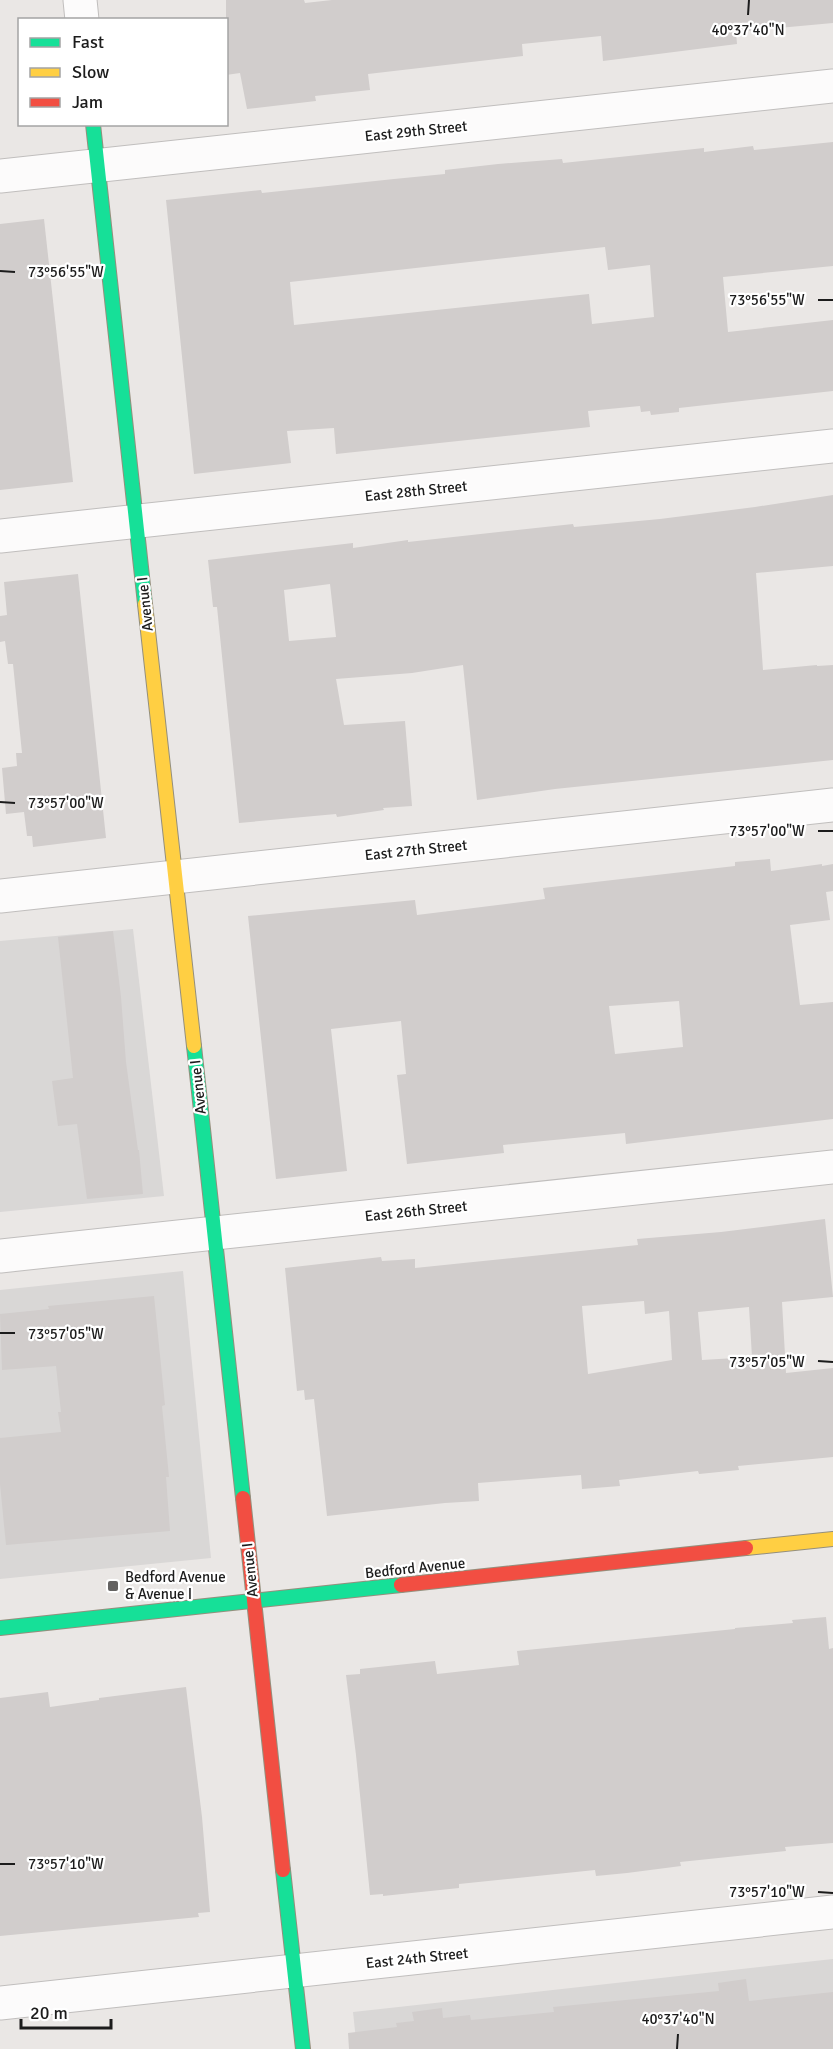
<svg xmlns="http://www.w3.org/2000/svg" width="833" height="2049" font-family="Signika,sans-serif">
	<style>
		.residential { fill: #d9d7d6 }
		.building { fill: #d1cdcc; fill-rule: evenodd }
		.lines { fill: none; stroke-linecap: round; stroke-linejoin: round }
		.street-casing { stroke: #c0bebd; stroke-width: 35 }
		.fast-casing { stroke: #948f7d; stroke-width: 16 }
		.slow-casing { stroke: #948f7d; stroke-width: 16 }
		.jam-casing { stroke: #948f7d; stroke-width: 16 }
		.street { stroke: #fcfbfb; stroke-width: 33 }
		.fast { stroke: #16e098; stroke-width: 14 }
		.slow { stroke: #ffcf43; stroke-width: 14 }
		.jam { stroke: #f24e42; stroke-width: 14 }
		.ticks { fill: none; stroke: #1c1c1c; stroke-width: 2 }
		.poi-dot { fill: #646362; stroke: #fff; stroke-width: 2 }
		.labels { text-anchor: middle; stroke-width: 4.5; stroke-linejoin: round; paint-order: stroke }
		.street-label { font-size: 15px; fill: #1c1c1c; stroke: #fff }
		.poi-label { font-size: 15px; fill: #1c1c1c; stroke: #fff; text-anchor: start }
		.ticks-label { font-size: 15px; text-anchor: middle; fill: #1c1c1c; stroke: #fff; stroke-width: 4.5; stroke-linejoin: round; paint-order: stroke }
	</style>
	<rect width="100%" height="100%" fill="#eae7e5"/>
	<!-- residential -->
	<g class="residential">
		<path d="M 133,929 L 164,1196 L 0,1212 L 0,941 Z"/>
		<path d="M 183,1271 L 211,1558 L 0,1579 L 0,1290 Z"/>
		<path d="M 833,1959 L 833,2049 L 357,2049 L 353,2012 Z"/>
	</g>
	<!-- building -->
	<g class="building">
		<path d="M 226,0 L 304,0 L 305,3 L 332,0 L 833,0 L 833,23 L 736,32 L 737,44 L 603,61 L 601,36 L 522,44 L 523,56 L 368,74 L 370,90 L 315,96 L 316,101 L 247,109 L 240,73 L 226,75 Z"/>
		<path d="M 833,142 L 833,266 L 723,277 L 728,332 L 833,320 L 833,391 L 679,408 L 679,412 L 651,415 L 650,411 L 641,412 L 640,406 L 588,411 L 590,427 L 336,454 L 334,428 L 287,431 L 291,463 L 194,474 L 166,200 L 261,190 L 262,193 L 394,179 L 445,174 L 445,170 L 498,164 L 562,159 L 563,163 L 704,148 L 704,152 L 753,146 L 754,150 ZM 605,247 L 608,270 L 650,265 L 654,317 L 592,324 L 589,294 L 294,325 L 290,282 Z"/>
		<path d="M 44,219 L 73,482 L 0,490 L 0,224 Z"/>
		<path d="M 833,495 L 833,566 L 756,573 L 763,670 L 817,665 L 817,666 L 833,665 L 833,760 L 555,789 L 477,800 L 463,665 L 412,673 L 336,679 L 344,725 L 405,721 L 412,806 L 383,808 L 384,810 L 337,817 L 336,814 L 239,823 L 217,607 L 213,607 L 208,560 L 353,543 L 353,548 L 408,540 L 408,542 L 573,524 L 574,527 L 660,519 L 755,507 ZM 330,584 L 336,637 L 289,641 L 284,590 Z"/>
		<path d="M 78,574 L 106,838 L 33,847 L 32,836 L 27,836 L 24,812 L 6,814 L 2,768 L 17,766 L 16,753 L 22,753 L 13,664 L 8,664 L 5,641 L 0,642 L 0,616 L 7,615 L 4,582 Z"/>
		<path d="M 770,859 L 771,871 L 822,864 L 822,866 L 833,864 L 833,891 L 826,892 L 830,920 L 790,925 L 800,1005 L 833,1002 L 833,1119 L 626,1144 L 625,1133 L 503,1145 L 504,1153 L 407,1164 L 397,1075 L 406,1074 L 401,1021 L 331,1029 L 347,1171 L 276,1179 L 248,916 L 415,900 L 417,915 L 545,899 L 543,888 L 735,866 L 735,862 ZM 679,1001 L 683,1047 L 615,1054 L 609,1006 Z"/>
		<path d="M 113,931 L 121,997 L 126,1062 L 138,1150 L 139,1150 L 143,1194 L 87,1199 L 77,1124 L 58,1126 L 52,1081 L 73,1078 L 58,937 Z"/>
		<path d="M 825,1219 L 833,1297 L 782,1302 L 786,1373 L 833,1368 L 833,1457 L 738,1466 L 739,1470 L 699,1474 L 698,1471 L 619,1480 L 620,1486 L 582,1489 L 581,1475 L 478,1483 L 479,1501 L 445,1503 L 327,1516 L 314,1399 L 305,1400 L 304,1390 L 297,1391 L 285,1268 L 381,1257 L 382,1261 L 415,1259 L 415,1268 L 638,1245 L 637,1239 L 721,1232 ZM 644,1301 L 645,1314 L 669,1311 L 672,1360 L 588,1374 L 582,1306 ZM 749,1307 L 752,1357 L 702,1360 L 698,1312 Z"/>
		<path d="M 154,1296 L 165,1405 L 162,1406 L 169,1477 L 166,1477 L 170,1531 L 6,1545 L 0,1484 L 0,1438 L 61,1432 L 58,1412 L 61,1412 L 56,1366 L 2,1370 L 0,1314 L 49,1309 L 48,1306 Z"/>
		<path d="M 826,1617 L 829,1649 L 833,1648 L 833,1843 L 785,1847 L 786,1851 L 680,1862 L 681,1866 L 627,1873 L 596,1876 L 595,1870 L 459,1884 L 459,1888 L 383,1896 L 383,1894 L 370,1895 L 356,1755 L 346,1675 L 360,1674 L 360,1669 L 435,1661 L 437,1674 L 519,1665 L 517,1651 L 735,1629 L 735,1628 L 793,1623 L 792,1620 Z"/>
		<path d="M 186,1687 L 202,1817 L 210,1912 L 198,1913 L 199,1917 L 0,1936 L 0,1698 L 48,1692 L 50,1707 L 99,1700 L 99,1698 Z"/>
		<path d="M 746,1979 L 749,2001 L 833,1992 L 833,2049 L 349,2049 L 348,2033 L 397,2027 L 396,2023 L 414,2021 L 412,2012 L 442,2008 L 443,2018 L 470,2015 L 471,2020 L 554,2012 L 553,2007 L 719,1991 L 718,1983 Z"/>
	</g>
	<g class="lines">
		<!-- street casing -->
		<g class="street-casing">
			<g id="street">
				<path d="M 80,0 L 82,20"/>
				<path d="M 0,176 L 833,86"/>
				<path d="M 0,536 L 833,446"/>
				<path d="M 0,896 L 833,805"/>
				<path d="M 0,1256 L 833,1167"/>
				<path d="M 0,2003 L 833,1912"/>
			</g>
		</g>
		<!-- fast casing -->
		<g class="fast-casing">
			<g id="fast">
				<path d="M 93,124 L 145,604"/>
				<path d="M 194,1046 L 243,1498"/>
				<path d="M 0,1628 L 401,1585"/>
				<path d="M 283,1870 L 303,2049"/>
			</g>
		</g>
		<!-- slow casing -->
		<g class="slow-casing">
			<g id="slow">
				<path d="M 145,604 L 194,1046"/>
				<path d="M 746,1548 L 833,1539"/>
			</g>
		</g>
		<!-- jam casing -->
		<g class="jam-casing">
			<g id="jam">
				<path d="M 243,1498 L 283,1870"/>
				<path d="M 401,1585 L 746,1548"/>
			</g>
		</g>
		<!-- street -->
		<use href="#street" class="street"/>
		<!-- fast -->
		<use href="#fast" class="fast"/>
		<!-- slow -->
		<use href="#slow" class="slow"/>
		<!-- jam -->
		<use href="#jam" class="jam"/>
	</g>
	<!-- ticks -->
	<path class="ticks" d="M 748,15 L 749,0M 0,271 L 15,272M 818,300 L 833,300M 0,802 L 15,803M 818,831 L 833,831M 0,1333 L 15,1333M 818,1361 L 833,1362M 0,1864 L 15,1864M 818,1892 L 833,1893M 677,2049 L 678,2034"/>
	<!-- markers -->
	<rect class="poi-dot" x="107" y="1580" width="12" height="12" rx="3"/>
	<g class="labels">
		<!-- street labels -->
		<g class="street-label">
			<text transform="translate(416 131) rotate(-6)" y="5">East 29th Street</text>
			<text transform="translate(416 491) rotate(-6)" y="5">East 28th Street</text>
			<text transform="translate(145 604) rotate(-96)" y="5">Avenue I</text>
			<text transform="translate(416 850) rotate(-6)" y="5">East 27th Street</text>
			<text transform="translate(198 1087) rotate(-96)" y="5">Avenue I</text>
			<text transform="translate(416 1211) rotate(-6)" y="5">East 26th Street</text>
			<text transform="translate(415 1568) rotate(-6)" y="5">Bedford Avenue</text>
			<text transform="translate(250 1570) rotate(-96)" y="5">Avenue I</text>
			<text transform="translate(417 1958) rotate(-6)" y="5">East 24th Street</text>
		</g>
		<!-- poi labels -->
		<g class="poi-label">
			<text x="125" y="1582">Bedford Avenue<tspan x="125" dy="17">&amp; Avenue I</tspan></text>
		</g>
	</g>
	<g class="ticks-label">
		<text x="748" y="35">40°37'40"N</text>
		<text x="66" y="277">73°56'55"W</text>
		<text x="767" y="305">73°56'55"W</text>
		<text x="66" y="808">73°57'00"W</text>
		<text x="767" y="836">73°57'00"W</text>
		<text x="66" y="1339">73°57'05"W</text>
		<text x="767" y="1367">73°57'05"W</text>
		<text x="66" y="1869">73°57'10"W</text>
		<text x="767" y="1897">73°57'10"W</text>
		<text x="678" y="2024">40°37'40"N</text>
	</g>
	<!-- legend -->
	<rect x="18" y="18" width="210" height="108" fill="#ffffff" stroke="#a4a4a4" stroke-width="1.5"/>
	<rect x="30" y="38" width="30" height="9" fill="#16e098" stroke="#a4a4a4" stroke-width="1.5"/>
	<text x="72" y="48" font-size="18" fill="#1c1c1c">Fast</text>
	<rect x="30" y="68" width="30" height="9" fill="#ffcf43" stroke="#a4a4a4" stroke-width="1.5"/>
	<text x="72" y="78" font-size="18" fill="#1c1c1c">Slow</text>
	<rect x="30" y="98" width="30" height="9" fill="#f24e42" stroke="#a4a4a4" stroke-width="1.5"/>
	<text x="72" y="108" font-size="18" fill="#1c1c1c">Jam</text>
	<!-- scale -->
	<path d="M21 2019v9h90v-9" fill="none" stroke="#1c1c1c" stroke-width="3"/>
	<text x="30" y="2019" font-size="18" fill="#1c1c1c" stroke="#ffffff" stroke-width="4.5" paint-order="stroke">20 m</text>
</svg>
